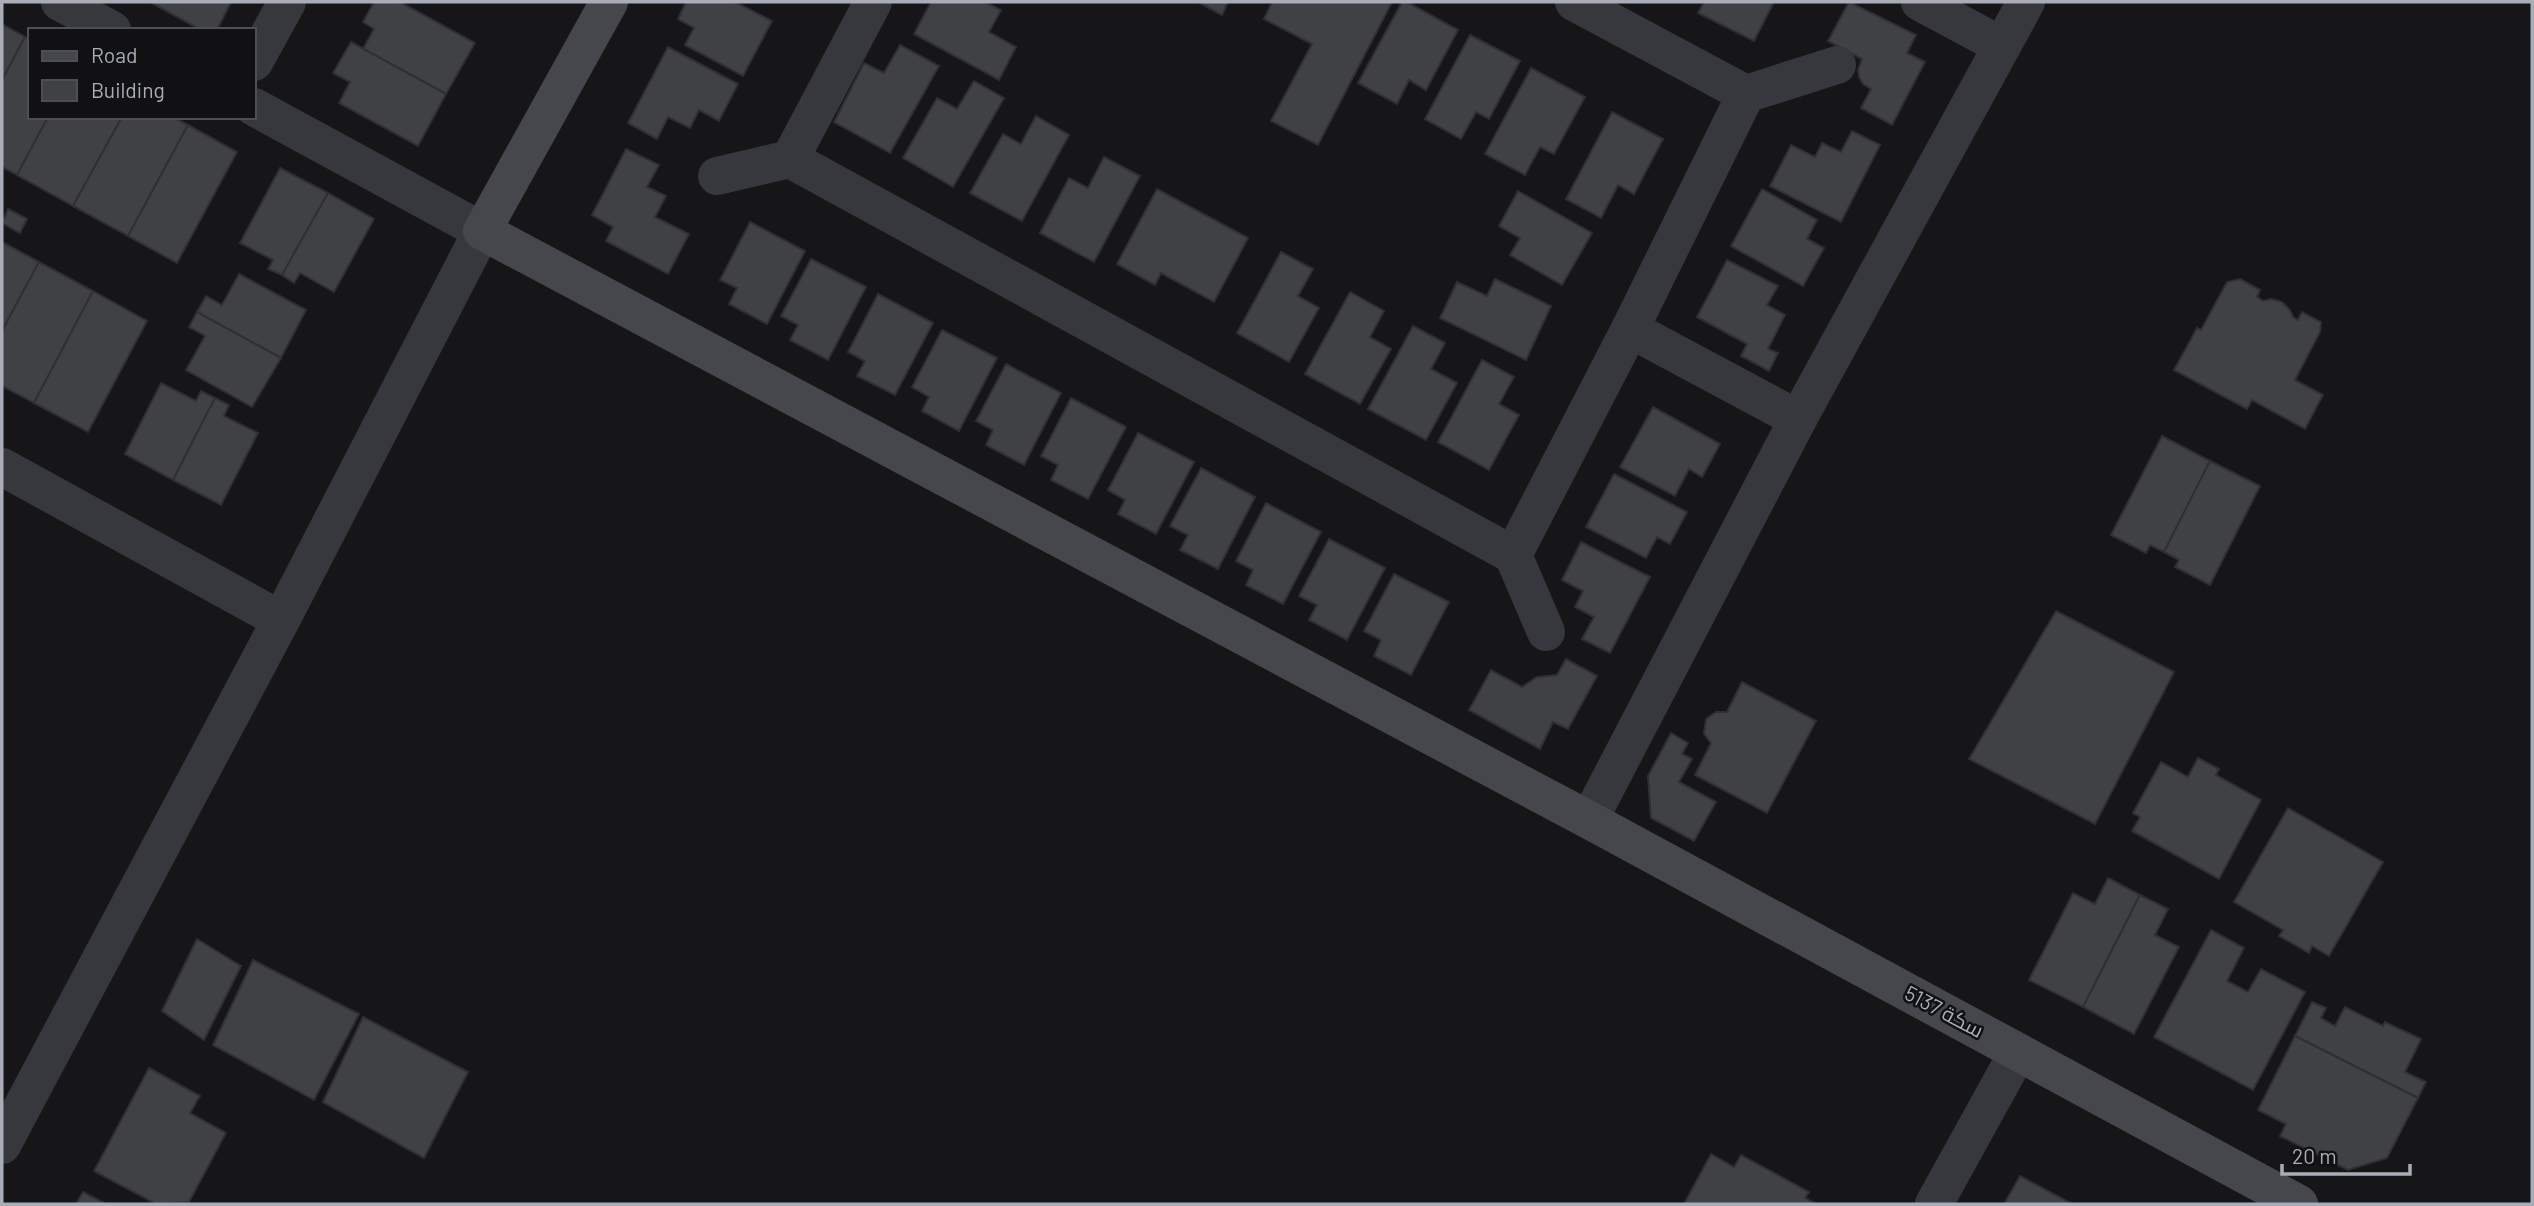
<svg xmlns="http://www.w3.org/2000/svg" width="2534" height="1206" font-family="Barlow,Cairo,sans-serif">
	<style>
		.building { fill: #404145; stroke: #303034; stroke-width: 2 }
		.lines { fill: none; stroke-linecap: round; stroke-linejoin: round }
		.street { stroke: #37383d; stroke-width: 38 }
		.secondary { stroke: #45474d; stroke-width: 38 }
		.labels { text-anchor: middle; stroke-width: 5; stroke-linejoin: round; paint-order: stroke }
		.street-label { font-size: 21px; fill: #a8adb8; stroke: #111113 }
	</style>
	<rect width="100%" height="100%" fill="#161618"/>
	<!-- building -->
	<g class="building">
		<path d="M 150,2 L 231,2 L 217,30 L 201,30 Z"/>
		<path d="M 374,2 L 400,2 L 475,43 L 446,94 L 363,49 L 374,29 L 363,22 Z"/>
		<path d="M 686,2 L 735,2 L 772,21 L 743,76 L 685,45 L 694,28 L 678,19 Z"/>
		<path d="M 931,2 L 985,2 L 1001,10 L 989,32 L 1016,47 L 999,80 L 914,34 Z"/>
		<path d="M 1198,2 L 1228,2 L 1222,15 Z"/>
		<path d="M 1272,2 L 1392,2 L 1318,145 L 1271,121 L 1312,44 L 1264,19 Z"/>
		<path d="M 1402,2 L 1407,2 L 1458,30 L 1426,90 L 1409,80 L 1397,104 L 1358,83 Z"/>
		<path d="M 1704,2 L 1774,2 L 1754,41 L 1698,13 Z"/>
		<path d="M 1849,2 L 1916,35 L 1907,53 L 1925,62 L 1892,125 L 1861,108 L 1871,89 L 1863,84 L 1859,77 L 1858,70 L 1862,59 L 1828,41 Z"/>
		<path d="M 2,24 L 25,37 L 2,80 Z"/>
		<path d="M 1470,35 L 1520,61 L 1489,119 L 1476,112 L 1461,139 L 1425,119 Z"/>
		<path d="M 25,37 L 30,39 L 30,117 L 48,117 L 17,175 L 2,167 L 2,80 Z"/>
		<path d="M 351,42 L 446,94 L 418,146 L 339,103 L 350,82 L 333,73 Z"/>
		<path d="M 900,45 L 939,66 L 890,153 L 834,122 L 864,63 L 884,73 Z"/>
		<path d="M 668,47 L 738,84 L 719,121 L 699,110 L 690,128 L 668,117 L 657,139 L 628,123 Z"/>
		<path d="M 1531,68 L 1585,97 L 1554,154 L 1540,147 L 1525,175 L 1485,154 Z"/>
		<path d="M 974,81 L 1004,98 L 953,187 L 903,158 L 937,98 L 957,109 Z"/>
		<path d="M 1612,112 L 1663,139 L 1634,194 L 1618,185 L 1601,218 L 1566,199 Z"/>
		<path d="M 1036,116 L 1069,135 L 1022,221 L 970,193 L 1003,134 L 1021,144 Z"/>
		<path d="M 48,117 L 122,117 L 73,206 L 17,175 Z"/>
		<path d="M 122,117 L 173,117 L 188,125 L 128,236 L 73,206 Z"/>
		<path d="M 188,125 L 237,152 L 177,263 L 128,236 Z"/>
		<path d="M 1852,131 L 1880,145 L 1841,222 L 1770,186 L 1791,145 L 1815,157 L 1822,143 L 1841,152 Z"/>
		<path d="M 626,149 L 659,165 L 647,187 L 666,196 L 655,217 L 689,234 L 668,274 L 606,241 L 613,227 L 592,215 Z"/>
		<path d="M 1104,157 L 1140,176 L 1094,262 L 1040,233 L 1069,178 L 1088,188 Z"/>
		<path d="M 280,168 L 328,193 L 282,275 L 268,269 L 273,260 L 240,243 Z"/>
		<path d="M 1157,189 L 1248,238 L 1214,302 L 1161,273 L 1155,285 L 1117,264 Z"/>
		<path d="M 1762,189 L 1817,220 L 1807,239 L 1824,248 L 1803,286 L 1731,246 Z"/>
		<path d="M 1518,191 L 1592,233 L 1562,285 L 1510,255 L 1520,238 L 1499,226 Z"/>
		<path d="M 328,193 L 374,219 L 334,292 L 300,273 L 294,283 L 282,275 Z"/>
		<path d="M 8,209 L 27,219 L 20,233 L 2,223 Z"/>
		<path d="M 750,222 L 805,251 L 767,324 L 729,304 L 737,288 L 720,280 Z"/>
		<path d="M 2,242 L 39,262 L 2,331 Z"/>
		<path d="M 1281,252 L 1313,269 L 1298,296 L 1319,308 L 1289,362 L 1237,333 Z"/>
		<path d="M 811,259 L 866,287 L 828,360 L 790,340 L 798,325 L 781,316 Z"/>
		<path d="M 1727,260 L 1778,286 L 1767,305 L 1785,315 L 1768,349 L 1778,353 L 1769,371 L 1741,356 L 1747,344 L 1697,317 Z"/>
		<path d="M 39,262 L 93,291 L 34,403 L 2,386 L 2,331 Z"/>
		<path d="M 239,274 L 306,310 L 281,358 L 197,312 L 206,296 L 222,305 Z"/>
		<path d="M 1495,279 L 1551,306 L 1526,360 L 1440,318 L 1457,282 L 1487,296 Z"/>
		<path d="M 2240,279 L 2260,290 L 2257,297 L 2263,301 L 2271,299 L 2282,302 L 2290,310 L 2293,317 L 2298,320 L 2302,312 L 2321,322 L 2320,332 L 2295,380 L 2323,395 L 2305,429 L 2252,400 L 2247,409 L 2174,370 L 2197,328 L 2201,330 L 2227,282 Z"/>
		<path d="M 93,291 L 147,321 L 88,432 L 34,403 Z"/>
		<path d="M 1350,292 L 1384,311 L 1370,337 L 1391,349 L 1360,404 L 1305,374 Z"/>
		<path d="M 878,294 L 933,323 L 895,395 L 857,376 L 865,361 L 848,352 Z"/>
		<path d="M 197,312 L 281,358 L 252,407 L 186,370 L 205,336 L 189,327 Z"/>
		<path d="M 1413,326 L 1445,343 L 1431,369 L 1457,383 L 1426,440 L 1368,409 Z"/>
		<path d="M 942,330 L 997,358 L 959,431 L 922,411 L 929,397 L 912,387 Z"/>
		<path d="M 1482,360 L 1514,377 L 1499,404 L 1519,415 L 1489,470 L 1438,442 Z"/>
		<path d="M 1006,364 L 1061,393 L 1024,465 L 986,445 L 993,430 L 976,421 Z"/>
		<path d="M 161,383 L 196,401 L 201,391 L 215,398 L 173,480 L 125,454 Z"/>
		<path d="M 215,398 L 229,405 L 224,416 L 258,433 L 221,505 L 173,480 Z"/>
		<path d="M 1071,398 L 1126,427 L 1088,499 L 1051,480 L 1058,465 L 1041,456 Z"/>
		<path d="M 1653,407 L 1720,444 L 1702,477 L 1689,469 L 1675,496 L 1620,467 Z"/>
		<path d="M 1138,433 L 1194,462 L 1156,534 L 1118,514 L 1125,500 L 1108,490 Z"/>
		<path d="M 2162,436 L 2210,461 L 2164,552 L 2150,545 L 2146,553 L 2111,535 Z"/>
		<path d="M 2210,461 L 2260,486 L 2210,585 L 2175,567 L 2179,560 L 2164,552 Z"/>
		<path d="M 1201,468 L 1255,497 L 1218,569 L 1180,550 L 1188,535 L 1170,526 Z"/>
		<path d="M 1614,474 L 1687,512 L 1670,544 L 1657,537 L 1646,558 L 1586,527 Z"/>
		<path d="M 1266,503 L 1321,532 L 1283,604 L 1246,585 L 1253,570 L 1236,561 Z"/>
		<path d="M 1329,539 L 1385,568 L 1347,640 L 1309,620 L 1317,605 L 1299,596 Z"/>
		<path d="M 1581,542 L 1650,577 L 1610,653 L 1582,639 L 1594,617 L 1575,607 L 1583,591 L 1562,580 Z"/>
		<path d="M 1394,574 L 1449,602 L 1411,675 L 1374,656 L 1381,640 L 1364,631 Z"/>
		<path d="M 2056,611 L 2174,672 L 2095,824 L 1969,759 Z"/>
		<path d="M 1566,659 L 1597,676 L 1568,729 L 1553,722 L 1540,749 L 1469,710 L 1491,670 L 1522,687 L 1537,677 L 1557,675 Z"/>
		<path d="M 1742,682 L 1816,721 L 1767,813 L 1695,775 L 1711,743 L 1704,734 L 1706,719 L 1716,712 L 1727,712 Z"/>
		<path d="M 1671,733 L 1688,743 L 1682,754 L 1692,759 L 1679,782 L 1716,802 L 1694,841 L 1651,818 L 1648,776 Z"/>
		<path d="M 2198,758 L 2219,769 L 2216,775 L 2261,800 L 2219,879 L 2132,831 L 2140,817 L 2133,813 L 2161,762 L 2188,777 Z"/>
		<path d="M 2288,808 L 2383,862 L 2329,956 L 2312,946 L 2309,953 L 2279,936 L 2283,930 L 2234,902 Z"/>
		<path d="M 2108,878 L 2140,895 L 2083,1007 L 2029,980 L 2073,893 L 2095,904 Z"/>
		<path d="M 2140,895 L 2168,909 L 2155,935 L 2179,947 L 2134,1034 L 2083,1007 Z"/>
		<path d="M 2211,930 L 2244,948 L 2227,981 L 2248,992 L 2261,969 L 2305,992 L 2253,1090 L 2154,1037 Z"/>
		<path d="M 197,939 L 241,966 L 204,1040 L 162,1011 Z"/>
		<path d="M 253,960 L 359,1014 L 314,1100 L 213,1045 Z"/>
		<path d="M 2312,1002 L 2326,1008 L 2321,1018 L 2335,1026 L 2345,1007 L 2383,1026 L 2385,1022 L 2421,1039 L 2405,1072 L 2426,1082 L 2418,1098 L 2295,1036 Z"/>
		<path d="M 363,1017 L 468,1072 L 424,1158 L 323,1102 Z"/>
		<path d="M 2295,1036 L 2418,1098 L 2387,1158 L 2348,1170 L 2280,1136 L 2286,1124 L 2258,1110 Z"/>
		<path d="M 149,1068 L 200,1096 L 190,1113 L 226,1133 L 189,1202 L 156,1204 L 94,1171 Z"/>
		<path d="M 1711,1154 L 1734,1167 L 1741,1155 L 1809,1192 L 1805,1198 L 1816,1204 L 1684,1204 Z"/>
		<path d="M 2020,1176 L 2072,1204 L 2004,1204 Z"/>
		<path d="M 83,1192 L 106,1204 L 76,1204 Z"/>
	</g>
	<g class="lines">
		<!-- street -->
		<g class="street">
			<path d="M 60,2 L 112,30"/>
			<path d="M 1574,2 L 1746,94"/>
			<path d="M 1920,2 L 2002,46"/>
			<path d="M 254,62 L 287,2"/>
			<path d="M 790,159 L 1513,555"/>
			<path d="M 717,176 L 790,159 L 873,2"/>
			<path d="M 1630,329 L 1798,419"/>
			<path d="M 2,467 L 281,620"/>
			<path d="M 1546,632 L 1513,555 L 1630,329 L 1746,94 L 1837,65"/>
			<path d="M 1589,820 L 1798,419 L 2026,2"/>
			<path d="M 2,1145 L 281,620 L 482,231 L 254,107"/>
			<path d="M 1934,1204 L 2018,1052"/>
		</g>
		<!-- secondary -->
		<path class="secondary" d="M 609,2 L 482,231 L 1589,820 L 2299,1204"/>
	</g>
	<g class="labels">
		<!-- street labels -->
		<g class="street-label">
			<text transform="translate(1944 1012) rotate(28)" y="7">سكة 5137</text>
		</g>
	</g>
	<!-- border -->
	<rect width="2534" height="1206" fill="none" stroke="#a8adb8" stroke-width="7"/>
	<!-- legend -->
	<rect x="28" y="28" width="228" height="91" fill="#111113" stroke="#4d4f55" stroke-width="2"/>
	<rect x="42" y="51" width="35" height="10" fill="#45474d" stroke="#4d4f55" stroke-width="2"/>
	<text x="91" y="63" font-size="21" fill="#a8adb8">Road</text>
	<rect x="42" y="80" width="35" height="21" fill="#404145" stroke="#4d4f55" stroke-width="2"/>
	<text x="91" y="98" font-size="21" fill="#a8adb8">Building</text>
	<!-- scale -->
	<path d="M2282 1164v10h128v-10" fill="none" stroke="#a8adb8" stroke-width="3.5"/>
	<text x="2292" y="1164" font-size="21" fill="#a8adb8" stroke="#111113" stroke-width="5" paint-order="stroke">20 m</text>
</svg>
